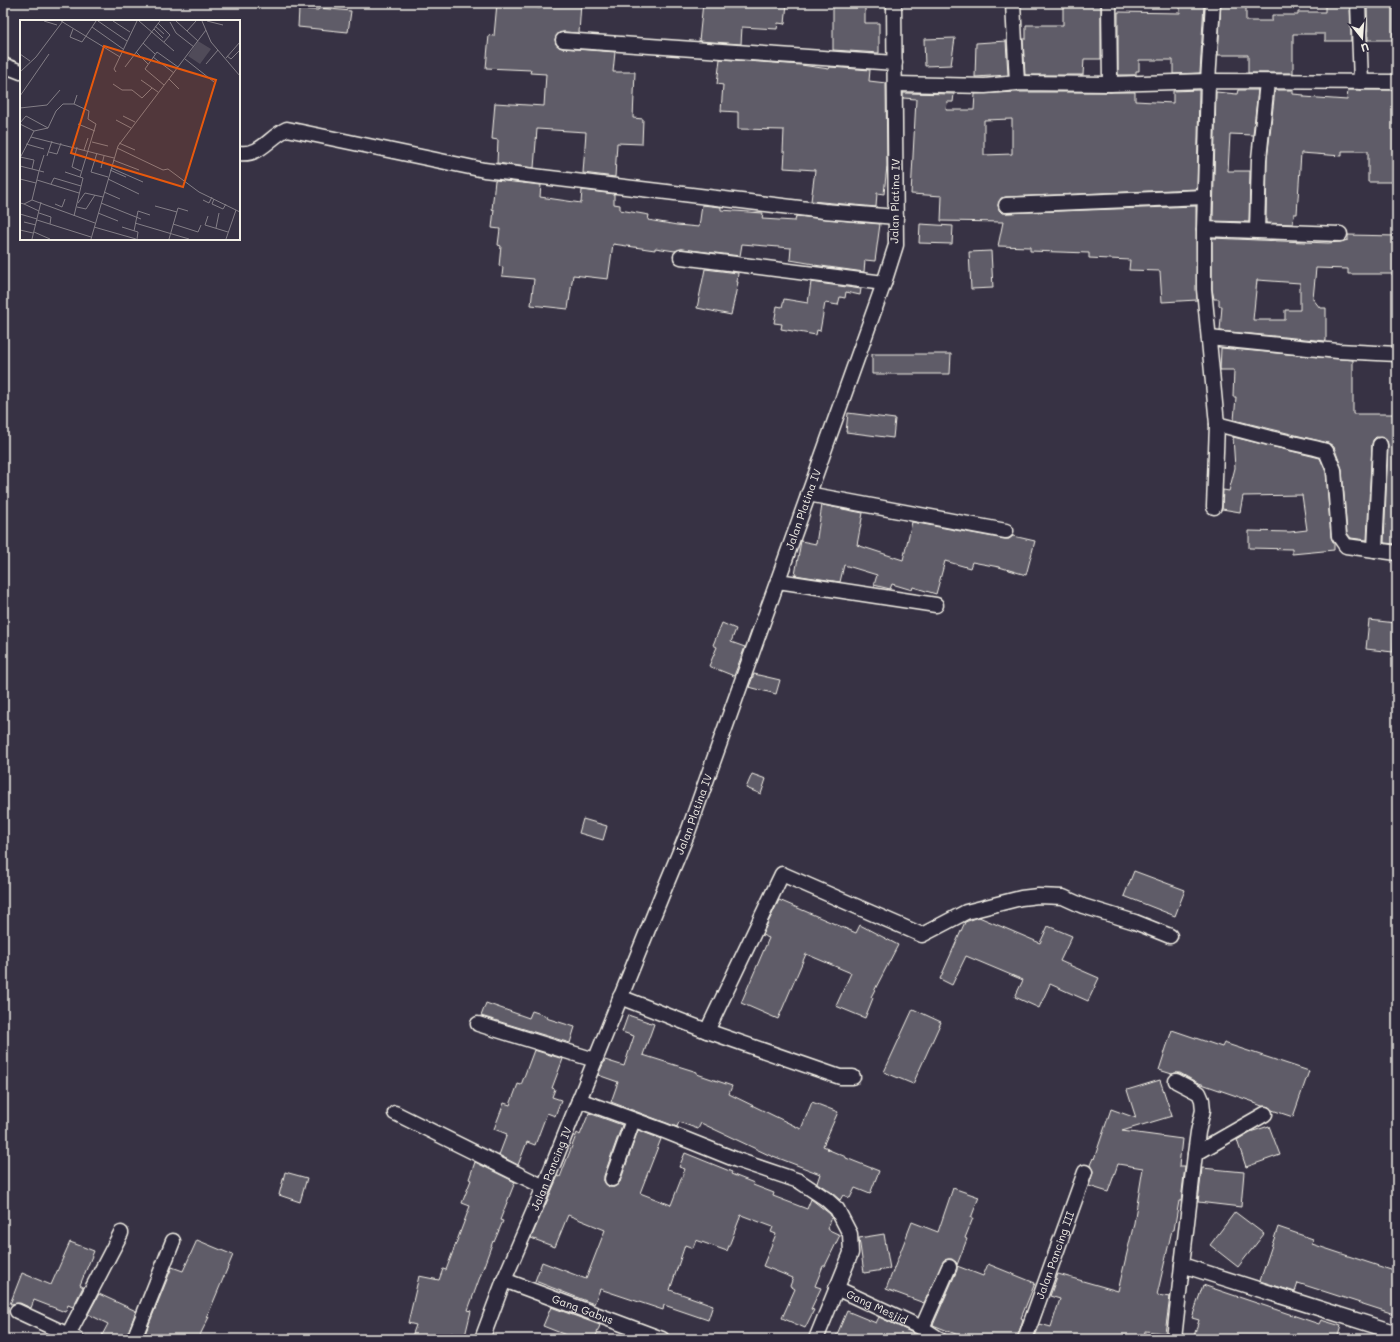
<svg xmlns="http://www.w3.org/2000/svg" width="1400" height="1342" font-family="Mali,sans-serif">
	<style>
		.building { fill: #5f5c67; stroke: #f4f1e8; fill-rule: evenodd }
		.lines { fill: none; stroke-linecap: round; stroke-linejoin: round }
		.minor-casing { stroke: #f4f1e8; stroke-width: 17 }
		.minor { stroke: #2f2a3d; stroke-width: 14 }
		.labels { text-anchor: middle; stroke-width: 3; stroke-linejoin: round; paint-order: stroke }
		.street-label { font-size: 11px; fill: #f4f1e8; stroke: #2f2a3d }
		.inset-road { fill: none; stroke: #837e86; stroke-width: 1 }
		.view { fill: #e8590c; fill-opacity: 0.15; stroke: #e8590c; stroke-width: 2 }
		.inset-edge { fill: none; stroke: #f4f1e8; stroke-width: 2 }
	</style>
	<rect width="100%" height="100%" fill="#373244"/>
	<filter id="ink" filterUnits="userSpaceOnUse"><feTurbulence type="fractalNoise" baseFrequency=".025" numOctaves="2"/><feDisplacementMap in="SourceGraphic" scale="8" xChannelSelector="R" yChannelSelector="G"/><feConvolveMatrix kernelMatrix="1 2 1 2 8 2 1 2 1" color-interpolation-filters="sRGB"/></filter>
	<g filter="url(#ink)">
		<!-- building -->
		<g class="building">
			<path d="M 497,3 L 540,8 L 541,3 L 581,3 L 579,33 L 564,32 L 559,33 L 555,39 L 556,44 L 559,47 L 562,48 L 615,52 L 613,72 L 635,72 L 633,118 L 643,119 L 642,144 L 617,143 L 615,177 L 583,173 L 586,132 L 537,129 L 534,168 L 497,163 L 498,140 L 492,139 L 495,103 L 544,106 L 546,74 L 530,73 L 531,70 L 486,68 L 489,35 L 494,36 Z"/>
			<path d="M 703,3 L 787,3 L 785,24 L 778,23 L 777,29 L 742,27 L 741,44 L 699,41 Z"/>
			<path d="M 1094,3 L 1101,3 L 1101,59 L 1084,59 L 1083,75 L 1025,75 L 1023,39 L 1026,39 L 1026,25 L 1063,25 L 1063,4 L 1094,4 Z"/>
			<path d="M 1180,3 L 1204,3 L 1200,73 L 1173,74 L 1173,60 L 1139,60 L 1139,71 L 1136,71 L 1136,75 L 1118,75 L 1118,12 L 1180,13 Z"/>
			<path d="M 1221,3 L 1246,3 L 1246,21 L 1272,21 L 1272,15 L 1298,15 L 1298,12 L 1325,12 L 1325,3 L 1350,3 L 1351,41 L 1325,41 L 1325,34 L 1293,34 L 1293,73 L 1248,73 L 1248,55 L 1218,55 Z"/>
			<path d="M 1367,3 L 1393,3 L 1393,40 L 1368,40 Z"/>
			<path d="M 833,5 L 865,5 L 865,23 L 879,23 L 879,53 L 833,50 Z"/>
			<path d="M 319,8 L 351,11 L 348,32 L 298,27 L 299,9 L 318,10 Z"/>
			<path d="M 955,38 L 951,65 L 925,66 L 924,39 Z"/>
			<path d="M 1006,41 L 1008,75 L 975,77 L 976,43 Z"/>
			<path d="M 720,59 L 801,65 L 829,69 L 830,67 L 870,70 L 869,81 L 886,83 L 887,166 L 884,194 L 877,193 L 876,207 L 811,201 L 815,170 L 784,168 L 785,152 L 783,152 L 784,130 L 738,129 L 738,112 L 721,111 L 723,85 L 717,84 Z"/>
			<path d="M 1199,90 L 1197,189 L 1006,197 L 1001,198 L 998,205 L 999,210 L 1002,213 L 1006,213 L 1196,206 L 1197,300 L 1162,302 L 1160,271 L 1129,270 L 1130,260 L 1089,258 L 1089,253 L 1030,251 L 1030,247 L 998,246 L 1003,222 L 941,221 L 942,196 L 911,194 L 916,99 L 903,98 L 903,93 L 954,94 L 953,102 L 947,102 L 946,110 L 974,110 L 975,94 L 1017,92 L 1135,92 L 1135,101 L 1173,103 L 1173,91 ZM 1012,119 L 1012,154 L 984,155 L 984,120 Z"/>
			<path d="M 1238,90 L 1258,90 L 1253,135 L 1230,134 L 1228,171 L 1250,171 L 1249,222 L 1213,221 L 1216,92 L 1237,94 Z"/>
			<path d="M 1275,90 L 1293,90 L 1293,94 L 1304,95 L 1304,97 L 1347,100 L 1348,90 L 1397,90 L 1395,128 L 1397,128 L 1397,182 L 1368,182 L 1368,151 L 1342,151 L 1342,156 L 1301,153 L 1297,214 L 1294,214 L 1293,224 L 1266,223 L 1267,160 Z"/>
			<path d="M 495,180 L 541,185 L 540,197 L 581,203 L 582,190 L 614,194 L 614,204 L 620,205 L 620,210 L 649,215 L 648,220 L 677,225 L 699,227 L 702,205 L 721,207 L 721,210 L 763,213 L 762,219 L 795,221 L 796,216 L 880,224 L 875,261 L 865,260 L 864,272 L 814,265 L 814,264 L 790,260 L 791,248 L 742,244 L 740,256 L 682,249 L 675,251 L 655,248 L 655,250 L 613,244 L 608,279 L 573,275 L 568,309 L 531,305 L 534,279 L 502,276 L 503,267 L 499,266 L 501,246 L 498,245 L 500,229 L 492,228 L 494,209 L 492,210 Z"/>
			<path d="M 920,224 L 953,226 L 952,244 L 919,243 Z"/>
			<path d="M 1348,235 L 1397,236 L 1397,274 L 1348,274 L 1348,269 L 1316,268 L 1313,299 L 1320,308 L 1326,308 L 1326,341 L 1220,331 L 1222,306 L 1219,306 L 1219,299 L 1214,299 L 1212,289 L 1212,238 L 1328,243 L 1340,242 L 1348,240 ZM 1257,280 L 1300,283 L 1300,310 L 1285,310 L 1285,320 L 1253,320 Z"/>
			<path d="M 991,251 L 993,288 L 971,289 L 969,252 Z"/>
			<path d="M 705,269 L 738,273 L 737,282 L 738,282 L 731,315 L 697,308 Z"/>
			<path d="M 811,282 L 861,289 L 860,295 L 846,292 L 845,298 L 840,297 L 838,305 L 825,303 L 820,331 L 817,330 L 816,335 L 781,329 L 782,324 L 774,323 L 777,306 L 782,307 L 784,299 L 808,303 Z"/>
			<path d="M 1221,348 L 1353,360 L 1353,414 L 1397,414 L 1397,544 L 1384,543 L 1388,445 L 1387,441 L 1384,438 L 1376,437 L 1373,440 L 1372,444 L 1367,540 L 1351,538 L 1347,533 L 1342,469 L 1334,447 L 1328,443 L 1234,420 L 1236,397 L 1233,397 L 1234,370 L 1220,370 Z"/>
			<path d="M 872,354 L 951,354 L 950,374 L 872,374 Z"/>
			<path d="M 848,413 L 895,419 L 893,438 L 846,432 Z"/>
			<path d="M 1233,437 L 1320,458 L 1326,472 L 1331,537 L 1334,543 L 1334,550 L 1292,554 L 1292,549 L 1249,548 L 1249,531 L 1290,532 L 1307,530 L 1302,495 L 1243,496 L 1240,512 L 1222,509 L 1223,490 L 1229,491 L 1235,468 Z"/>
			<path d="M 822,505 L 863,513 L 857,545 L 903,560 L 912,522 L 1004,539 L 1009,539 L 1013,536 L 1035,541 L 1026,575 L 999,567 L 972,562 L 970,568 L 945,561 L 936,594 L 913,587 L 912,590 L 892,584 L 890,589 L 874,585 L 877,575 L 844,565 L 840,582 L 795,575 L 801,541 L 816,544 Z"/>
			<path d="M 1369,620 L 1396,623 L 1393,652 L 1366,649 Z"/>
			<path d="M 722,623 L 736,629 L 731,642 L 745,647 L 734,676 L 709,666 L 717,647 L 713,645 Z"/>
			<path d="M 754,674 L 780,680 L 776,694 L 749,687 Z"/>
			<path d="M 752,774 L 766,779 L 761,794 L 746,788 Z"/>
			<path d="M 583,819 L 607,826 L 603,840 L 579,833 Z"/>
			<path d="M 1134,871 L 1185,890 L 1175,916 L 1124,896 Z"/>
			<path d="M 779,900 L 856,933 L 860,925 L 898,945 L 871,997 L 873,998 L 865,1018 L 836,1006 L 851,973 L 806,954 L 778,1019 L 741,1003 L 769,938 L 762,935 Z"/>
			<path d="M 979,917 L 1040,943 L 1048,926 L 1072,936 L 1060,961 L 1099,978 L 1088,1001 L 1050,984 L 1039,1008 L 1015,997 L 1023,980 L 966,956 L 952,985 L 940,979 L 965,922 Z"/>
			<path d="M 486,1003 L 529,1018 L 532,1011 L 547,1016 L 546,1018 L 575,1027 L 570,1043 L 481,1016 Z"/>
			<path d="M 913,1009 L 941,1022 L 913,1084 L 884,1072 Z"/>
			<path d="M 628,1015 L 654,1024 L 643,1055 L 697,1072 L 697,1074 L 732,1086 L 729,1094 L 801,1129 L 812,1102 L 838,1112 L 823,1146 L 828,1148 L 827,1149 L 846,1157 L 846,1158 L 879,1171 L 870,1194 L 855,1188 L 850,1198 L 843,1195 L 840,1200 L 831,1192 L 817,1183 L 820,1174 L 773,1156 L 773,1157 L 701,1123 L 698,1129 L 679,1122 L 677,1127 L 611,1102 L 618,1082 L 598,1075 L 605,1060 L 624,1066 L 634,1036 L 622,1032 Z"/>
			<path d="M 1172,1030 L 1222,1047 L 1224,1043 L 1309,1071 L 1293,1117 L 1272,1110 L 1269,1107 L 1262,1106 L 1254,1103 L 1254,1102 L 1196,1082 L 1180,1073 L 1175,1073 L 1172,1074 L 1159,1070 Z"/>
			<path d="M 534,1050 L 563,1059 L 552,1088 L 555,1089 L 552,1097 L 561,1100 L 555,1116 L 547,1113 L 535,1145 L 527,1142 L 518,1165 L 499,1155 L 507,1134 L 494,1129 L 504,1103 L 510,1105 L 518,1084 L 521,1085 Z"/>
			<path d="M 1160,1080 L 1172,1116 L 1122,1131 L 1182,1139 L 1179,1166 L 1185,1166 L 1181,1201 L 1179,1201 L 1174,1230 L 1172,1230 L 1157,1295 L 1170,1297 L 1165,1333 L 1145,1331 L 1144,1339 L 1034,1339 L 1040,1324 L 1051,1327 L 1060,1299 L 1050,1296 L 1058,1274 L 1118,1291 L 1134,1223 L 1143,1168 L 1118,1164 L 1108,1192 L 1089,1186 L 1093,1171 L 1090,1165 L 1093,1158 L 1094,1159 L 1111,1109 L 1136,1118 L 1127,1090 Z"/>
			<path d="M 589,1113 L 622,1125 L 604,1176 L 604,1181 L 609,1187 L 614,1187 L 620,1182 L 638,1130 L 661,1139 L 640,1193 L 671,1205 L 685,1169 L 679,1167 L 685,1153 L 732,1172 L 731,1174 L 754,1183 L 753,1185 L 774,1193 L 773,1196 L 807,1209 L 811,1199 L 830,1214 L 832,1218 L 827,1229 L 840,1235 L 825,1266 L 823,1266 L 815,1286 L 821,1288 L 811,1309 L 814,1310 L 805,1328 L 782,1318 L 795,1289 L 790,1286 L 793,1278 L 763,1266 L 776,1234 L 771,1232 L 773,1227 L 741,1215 L 727,1251 L 696,1240 L 693,1248 L 685,1245 L 670,1290 L 713,1305 L 708,1320 L 664,1305 L 663,1310 L 600,1289 L 594,1304 L 535,1281 L 542,1262 L 586,1279 L 605,1230 L 568,1215 L 555,1247 L 531,1238 L 558,1176 L 560,1177 L 577,1133 L 580,1135 Z"/>
			<path d="M 1269,1126 L 1280,1155 L 1246,1167 L 1237,1140 L 1250,1132 Z"/>
			<path d="M 475,1162 L 515,1182 L 500,1220 L 503,1221 L 494,1242 L 493,1241 L 468,1310 L 471,1311 L 465,1336 L 451,1333 L 449,1339 L 411,1339 L 416,1325 L 408,1323 L 419,1276 L 439,1280 L 443,1269 L 446,1270 L 470,1206 L 462,1203 L 471,1180 L 469,1179 Z"/>
			<path d="M 1202,1168 L 1244,1172 L 1241,1207 L 1198,1202 Z"/>
			<path d="M 285,1172 L 307,1178 L 300,1202 L 279,1195 Z"/>
			<path d="M 953,1188 L 979,1197 L 971,1218 L 973,1218 L 965,1238 L 967,1239 L 957,1265 L 956,1262 L 952,1259 L 948,1259 L 944,1260 L 924,1303 L 886,1289 L 912,1222 L 938,1232 Z"/>
			<path d="M 1235,1212 L 1264,1234 L 1238,1267 L 1210,1245 Z"/>
			<path d="M 1278,1227 L 1313,1239 L 1312,1244 L 1397,1272 L 1397,1315 L 1298,1283 L 1295,1292 L 1260,1281 Z"/>
			<path d="M 884,1234 L 890,1269 L 864,1273 L 859,1238 Z"/>
			<path d="M 197,1240 L 233,1255 L 207,1317 L 209,1317 L 198,1339 L 143,1339 L 172,1267 L 183,1271 Z"/>
			<path d="M 70,1242 L 94,1251 L 80,1285 L 83,1287 L 73,1307 L 68,1305 L 65,1312 L 34,1300 L 31,1308 L 20,1303 L 10,1304 L 22,1273 L 51,1285 Z"/>
			<path d="M 988,1264 L 1035,1283 L 1021,1318 L 1023,1319 L 1017,1339 L 968,1339 L 933,1325 L 957,1270 L 957,1266 L 983,1276 Z"/>
			<path d="M 1203,1285 L 1319,1324 L 1321,1320 L 1341,1326 L 1337,1339 L 1193,1339 L 1199,1320 L 1192,1318 Z"/>
			<path d="M 99,1294 L 136,1311 L 126,1339 L 100,1339 L 108,1324 L 88,1314 Z"/>
			<path d="M 551,1307 L 600,1325 L 595,1339 L 576,1339 L 543,1326 Z"/>
			<path d="M 847,1311 L 876,1323 L 879,1317 L 913,1333 L 910,1339 L 835,1339 Z"/>
		</g>
		<g class="lines">
			<!-- minor casing -->
			<g class="minor-casing">
				<g id="minor">
					<path d="M 1013,3 L 1017,83"/>
					<path d="M 1109,3 L 1110,84"/>
					<path d="M 1213,3 L 1208,81 L 1204,229 L 1204,289 L 1217,424 L 1270,438 L 1315,448 L 1326,451 L 1334,470 L 1339,536 L 1346,546 L 1397,553"/>
					<path d="M 1358,3 L 1361,82"/>
					<path d="M 563,40 L 895,63"/>
					<path d="M 3,65 L 21,72"/>
					<path d="M 896,84 L 985,86 L 1017,83 L 1110,84 L 1208,81 L 1397,82"/>
					<path d="M 239,153 C 261,156 269,137 287,129 L 484,170 L 824,211 L 896,217"/>
					<path d="M 1006,205 L 1205,197"/>
					<path d="M 1204,229 L 1340,234"/>
					<path d="M 1257,231 L 1259,159 L 1267,82"/>
					<path d="M 681,257 L 884,283"/>
					<path d="M 1209,338 L 1338,351 L 1397,354"/>
					<path d="M 808,494 L 1006,531"/>
					<path d="M 1214,507 L 1217,424"/>
					<path d="M 1375,550 L 1380,445"/>
					<path d="M 778,581 L 936,605"/>
					<path d="M 620,997 L 707,1031 L 840,1077 L 853,1077"/>
					<path d="M 478,1024 L 595,1060"/>
					<path d="M 707,1031 L 782,874 L 922,935 L 966,912 L 1021,898 L 1038,896 L 1063,897 L 1083,906 L 1135,922 L 1170,936"/>
					<path d="M 579,1100 L 662,1130 L 737,1160 L 799,1181 L 826,1199 L 837,1209 L 850,1234 L 851,1253 L 816,1339"/>
					<path d="M 395,1113 L 544,1187"/>
					<path d="M 1195,1154 L 1265,1114"/>
					<path d="M 612,1179 L 633,1120"/>
					<path d="M 1182,1265 L 1397,1333"/>
					<path id="s1" d="M 504,1280 L 662,1339"/>
					<path id="s2" d="M 836,1288 L 922,1328 L 939,1339"/>
					<path d="M 17,1311 L 77,1339"/>
					<path d="M 922,1328 L 949,1267"/>
					<path d="M 68,1335 L 121,1233"/>
					<path d="M 134,1339 L 173,1241"/>
					<path id="s3" d="M 482,1339 L 504,1280 L 544,1187 L 661,897 L 688,832 L 884,283 L 896,245 L 894,3"/>
					<path id="s4" d="M 1025,1339 L 1085,1172"/>
					<path d="M 1174,1339 L 1182,1265 L 1195,1154 L 1198,1132 L 1203,1110 L 1202,1100 L 1199,1093 L 1176,1081"/>
				</g>
			</g>
			<!-- minor -->
			<use href="#minor" class="minor"/>
		</g>
	</g>
	<g class="labels">
		<!-- street labels -->
		<g class="street-label">
			<text transform="translate(895 201) rotate(-89)" y="4">Jalan Platina IV</text>
			<text dy="4" stroke="none"><textPath href="#s3" startOffset="890">Jalan Platina IV</textPath></text>
			<text dy="4" stroke="none"><textPath href="#s3" startOffset="566">Jalan Platina IV</textPath></text>
			<text dy="4" stroke="none"><textPath href="#s3" startOffset="184">Jalan Pancing IV</textPath></text>
			<text dy="4" stroke="none"><textPath href="#s4" startOffset="89">Jalan Pancing III</textPath></text>
			<text dy="4" stroke="none"><textPath href="#s2" startOffset="45">Gang Mesjid</textPath></text>
			<text dy="4" stroke="none"><textPath href="#s1" startOffset="84">Gang Gabus</textPath></text>
		</g>
	</g>
	<!-- overview -->
	<g transform="translate(20 20)">
		<rect width="220" height="220" fill="#373244"/>
		<path d="M 178,21 L 191,29 L 180,44 L 168,36 Z" fill="#504b59"/>
		<path class="inset-road" d="M 24,1 L 37,5M 41,1 L 100,37M 78,1 L 107,21M 93,1 L 110,12M 119,1 L 154,31M 156,1 L 178,21M 182,1 L 191,22 L 220,56M 187,1 L 203,5M 150,2 L 156,13 L 174,27M 138,3 L 150,15 L 144,22M 135,6 L 144,14M 72,7 L 103,29M 53,9 L 50,17 L 62,22 L 76,1M 134,9 L 143,18M 167,11 L 176,1M 123,23 L 135,34M 116,32 L 128,44M 0,34 L 10,41M 207,36 L 211,39 L 220,30M 133,37 L 154,53M 206,38 L 220,22M 165,39 L 194,62M 186,44 L 198,30M 105,47 L 140,1M 0,52 L 16,37 L 43,1M 96,52 L 94,49 L 117,1M 149,59 L 159,69M 121,60 L 138,72M 93,64 L 102,70 L 112,70 L 122,78 L 132,68M 144,65 L 125,49 L 137,32 L 158,47M 0,76 L 29,34M 54,84 L 69,91 L 68,99 L 76,104 L 60,157M 0,88 L 27,85 L 40,70M 103,96 L 115,102M 96,100 L 111,108M 0,103 L 6,96 L 28,108 L 14,111 L 0,104M 58,104 L 75,111M 28,108 L 36,91 L 43,84 L 54,84 L 57,75M 11,117 L 94,138M 72,122 L 88,126M 99,123 L 115,130M 6,124 L 24,129M 57,127 L 52,147 L 61,151M 97,128 L 143,150 L 148,149 L 179,172 L 220,192M 64,130 L 68,118M 29,132 L 37,134 L 41,123M 77,133 L 71,152 L 88,157M 27,136 L 32,121M 0,137 L 14,140 L 12,149M 0,138 L 14,111M 93,140 L 119,150M 0,146 L 24,152M 81,148 L 84,136M 91,148 L 123,162M 90,150 L 106,157M 19,151 L 12,180 L 75,203M 19,151 L 24,135M 45,152 L 63,158 L 54,196M 0,159 L 16,163M 88,159 L 119,174M 17,160 L 59,173M 31,164 L 34,158 L 61,166M 84,172 L 100,179M 194,179 L 192,184 L 203,189 L 206,184M 183,180 L 189,183 L 192,177M 0,183 L 4,184 L 12,180M 58,183 L 65,173 L 83,177M 81,183 L 121,199M 4,184 L 19,191M 35,184 L 42,187 L 45,179M 135,186 L 157,192M 57,187 L 66,189 L 75,175M 19,193 L 31,197 L 30,204M 78,193 L 98,201M 0,194 L 17,199M 188,196 L 185,205 L 208,212M 17,200 L 71,217M 4,202 L 16,205M 115,203 L 169,219M 153,204 L 178,212 L 181,205M 74,207 L 116,219M 102,207 L 118,212 L 117,219M 196,208 L 199,193M 0,210 L 13,213M 114,211 L 118,191 L 130,195M 14,212 L 30,219M 12,219 L 21,182M 71,219 L 98,126 L 186,10M 149,219 L 158,188 L 168,191M 206,219 L 216,190"/>
		<path class="view" d="M 84,26 L 196,60 L 163,167 L 51,133 Z"/>
		<rect width="220" height="220" class="inset-edge"/>
	</g>
	<!-- margin -->
	<rect width="1400" height="1342" fill="none" stroke="#2f2a3d" stroke-width="16"/>
	<rect x="8" y="8" width="1384" height="1326" fill="none" stroke="#f4f1e8" stroke-width="1.5" filter="url(#ink)"/>
	<!-- north arrow -->
	<g transform="translate(1362 38) rotate(163)" stroke="#2f2a3d" stroke-width="3" paint-order="stroke">
	<path d="M0-3L7 15L0 10L-7 15Z" fill="#f4f1e8"/>
	<text y="-6" font-size="11" font-weight="bold" text-anchor="middle" fill="#f4f1e8">U</text>
	</g>
</svg>
